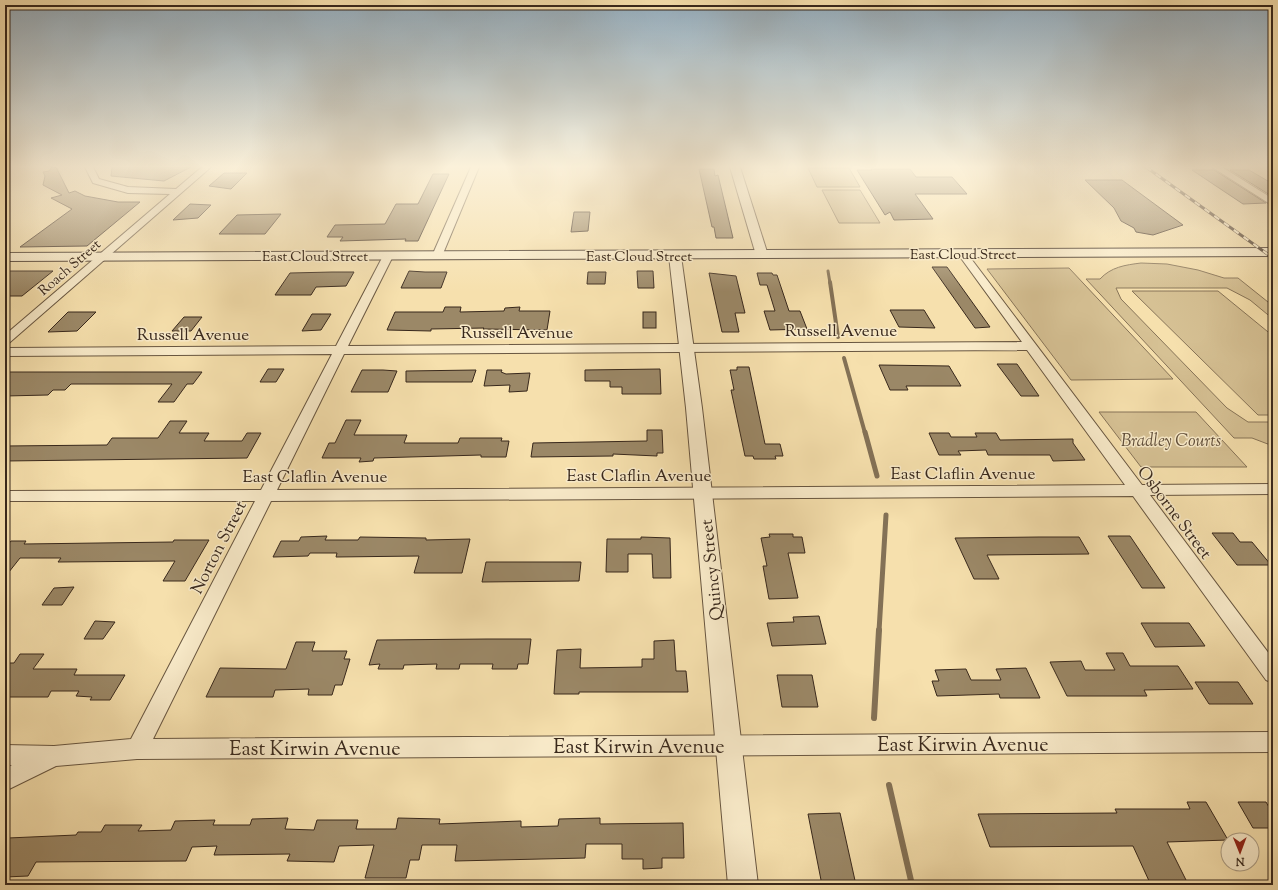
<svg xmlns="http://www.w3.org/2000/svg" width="1278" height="890" font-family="'Sorts Mill Goudy',serif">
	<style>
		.green { fill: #d6c194; stroke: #877458 }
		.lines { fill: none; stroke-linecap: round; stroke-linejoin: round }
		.stream-far3 { stroke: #837156; stroke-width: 3 }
		.stream-far2 { stroke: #837156; stroke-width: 4 }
		.stream-far1 { stroke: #837156; stroke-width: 5 }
		.stream { stroke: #837156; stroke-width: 6 }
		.building { fill: #9b8867; stroke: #38281c }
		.minor-casing { stroke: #685640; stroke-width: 2 }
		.tertiary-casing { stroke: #685640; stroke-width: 2 }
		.secondary-casing { stroke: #38281c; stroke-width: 2 }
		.minor { fill: #f9ebca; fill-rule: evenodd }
		.tertiary { fill: #f9ebca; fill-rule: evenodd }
		.secondary { fill: #f9ebca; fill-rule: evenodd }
		.rail-casing { stroke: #38281c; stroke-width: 3 }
		.rail { stroke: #f9ebca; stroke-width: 2; stroke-dasharray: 6; stroke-linecap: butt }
		.labels { text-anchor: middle; stroke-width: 3; stroke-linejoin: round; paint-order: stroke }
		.far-street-label { font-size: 14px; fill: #38281c; stroke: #f9ebca }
		.street-label { font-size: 17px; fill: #38281c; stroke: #f9ebca }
		.park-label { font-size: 17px; font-style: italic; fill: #604e3a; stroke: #f9ebca }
		.near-street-label { font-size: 20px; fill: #38281c; stroke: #f9ebca }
	</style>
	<rect width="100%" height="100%" fill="#f6e0ad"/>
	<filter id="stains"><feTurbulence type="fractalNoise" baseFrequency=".005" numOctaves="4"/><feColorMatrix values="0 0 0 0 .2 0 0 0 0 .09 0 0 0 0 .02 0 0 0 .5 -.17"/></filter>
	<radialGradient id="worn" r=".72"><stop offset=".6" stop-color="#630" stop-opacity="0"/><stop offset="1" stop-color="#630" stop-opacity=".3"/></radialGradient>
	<!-- green -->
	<g class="green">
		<path d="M 808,168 L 849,168 L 860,187 L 817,187 Z"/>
		<path d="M 822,190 L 860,190 L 880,223 L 839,223 Z"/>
		<path d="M 1141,263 L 1167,264 L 1198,270 L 1224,278 L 1238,278 L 1273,306 L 1273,319 L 1250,300 L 1227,288 L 1116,288 L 1121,299 L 1227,408 L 1248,422 L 1273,422 L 1273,446 L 1252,438 L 1234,438 L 1086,279 L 1100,279 C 1111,267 1125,265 1141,263 Z"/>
		<path d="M 1069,268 L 1173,379 L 1071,380 L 987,269 Z"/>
		<path d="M 1132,291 L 1218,291 L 1273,336 L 1273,415 L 1258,415 Z"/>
		<path d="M 1099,412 L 1196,412 L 1247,467 L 1141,467 Z"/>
	</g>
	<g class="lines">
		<!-- stream-far3 -->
		<path class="stream-far3" d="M 828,271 L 830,283"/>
		<!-- stream-far2 -->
		<g class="stream-far2">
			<path d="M 830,282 L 838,337"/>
			<path d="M 844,358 L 865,433"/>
		</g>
		<!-- stream-far1 -->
		<g class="stream-far1">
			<path d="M 865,432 L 877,476"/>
			<path d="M 879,631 L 886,515"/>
		</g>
		<!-- stream -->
		<g class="stream">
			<path d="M 874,718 L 879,630"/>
			<path d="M 889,785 L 912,885"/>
		</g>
	</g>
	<!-- building -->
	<g class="building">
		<path d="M 52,167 L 56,167 L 69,193 L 75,191 L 85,196 L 118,202 L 140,202 L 87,246 L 20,247 L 72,209 L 51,198 L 62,195 L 43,185 L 45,176 L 43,172 L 49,171 Z"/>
		<path d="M 112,167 L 191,167 L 164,181 L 111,176 Z"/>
		<path d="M 699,169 L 714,169 L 715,176 L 718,175 L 733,238 L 716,238 L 714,227 L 712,227 Z"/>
		<path d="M 871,169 L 910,169 L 916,177 L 952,177 L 967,194 L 915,194 L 933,219 L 894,220 L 890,212 L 885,215 L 857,170 L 872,170 Z"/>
		<path d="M 1192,170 L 1214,170 L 1266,203 L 1243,204 Z"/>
		<path d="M 1230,170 L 1249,170 L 1273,184 L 1273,197 Z"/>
		<path d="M 224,173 L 247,173 L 231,189 L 209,186 Z"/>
		<path d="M 433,174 L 449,174 L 418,241 L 405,241 L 406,239 L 340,241 L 343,237 L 327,237 L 335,225 L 385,224 L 396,204 L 418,204 Z"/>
		<path d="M 1085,180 L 1122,180 L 1183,225 L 1153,235 L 1136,232 L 1134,228 L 1121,221 L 1114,208 Z"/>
		<path d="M 190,204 L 211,205 L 198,218 L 173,220 Z"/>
		<path d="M 574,212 L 590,212 L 588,231 L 571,232 Z"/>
		<path d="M 281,214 L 265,234 L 219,234 L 237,215 Z"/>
		<path d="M 932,267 L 947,267 L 990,327 L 975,328 Z"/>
		<path d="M 5,271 L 53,271 L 22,296 L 5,296 Z"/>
		<path d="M 409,271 L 425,272 L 447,272 L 441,288 L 401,288 Z"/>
		<path d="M 637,271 L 653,271 L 654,288 L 638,288 Z"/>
		<path d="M 332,272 L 354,272 L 346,286 L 316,287 L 311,295 L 275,295 L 290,273 Z"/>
		<path d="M 588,272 L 606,272 L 605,284 L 587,284 Z"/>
		<path d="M 709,273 L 736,276 L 745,313 L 735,313 L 739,332 L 722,332 Z"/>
		<path d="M 757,273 L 772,273 L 773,275 L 777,275 L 789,311 L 800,311 L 807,329 L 770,330 L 764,311 L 775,311 L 767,285 L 760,285 Z"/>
		<path d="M 445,307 L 461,307 L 460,312 L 504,311 L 505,308 L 520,307 L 519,311 L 550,311 L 547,330 L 483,329 L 484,328 L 431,329 L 431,331 L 387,330 L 395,312 L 443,312 Z"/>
		<path d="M 890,310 L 924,310 L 935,328 L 899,327 Z"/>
		<path d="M 68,312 L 96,312 L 77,331 L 48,332 Z"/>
		<rect x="643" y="312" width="13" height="16"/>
		<path d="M 312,314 L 331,314 L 321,330 L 302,331 Z"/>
		<path d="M 184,317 L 202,317 L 191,331 L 172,331 Z"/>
		<path d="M 997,364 L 1017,364 L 1039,396 L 1021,396 Z"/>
		<path d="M 879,365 L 949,366 L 961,386 L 906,386 L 908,390 L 890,390 Z"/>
		<path d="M 737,367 L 749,367 L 765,444 L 780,444 L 783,456 L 775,456 L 776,459 L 754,459 L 753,456 L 745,456 L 731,390 L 734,390 L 730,370 L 737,370 Z"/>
		<path d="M 268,369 L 284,369 L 276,382 L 260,382 Z"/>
		<path d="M 660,369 L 661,394 L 622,394 L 622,387 L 610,387 L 610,381 L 585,381 L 585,370 Z"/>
		<path d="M 362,370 L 383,370 L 397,371 L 388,392 L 351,392 Z"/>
		<path d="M 476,370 L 472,382 L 406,382 L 406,371 Z"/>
		<path d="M 487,370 L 502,370 L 501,372 L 506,374 L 530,373 L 527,391 L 509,392 L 510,385 L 484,386 Z"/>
		<path d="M 5,372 L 202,372 L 193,384 L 187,384 L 174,402 L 158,402 L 172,384 L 71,384 L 65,390 L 53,390 L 48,395 L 5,396 Z"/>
		<path d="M 346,420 L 361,420 L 354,435 L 407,435 L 404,443 L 458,443 L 460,438 L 502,438 L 501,441 L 509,441 L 506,457 L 481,457 L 481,455 L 374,458 L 373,461 L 359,462 L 361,458 L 322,458 L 329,443 L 335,443 Z"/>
		<path d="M 170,421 L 187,421 L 179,433 L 209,433 L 204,441 L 242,441 L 247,433 L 261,433 L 247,458 L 5,461 L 5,446 L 107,445 L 112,438 L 158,438 Z"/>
		<path d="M 647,430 L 662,430 L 663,453 L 657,453 L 657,456 L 613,454 L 613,456 L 531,457 L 533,443 L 647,441 Z"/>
		<path d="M 929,433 L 949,433 L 951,437 L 977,437 L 975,433 L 996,433 L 1000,440 L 1073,439 L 1073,443 L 1085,460 L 1053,461 L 1050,455 L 988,455 L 986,450 L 958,451 L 961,455 L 939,455 Z"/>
		<path d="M 1212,533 L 1233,533 L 1240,542 L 1252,542 L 1271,565 L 1237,565 Z"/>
		<path d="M 769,534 L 793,534 L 793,537 L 802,537 L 805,553 L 788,553 L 798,598 L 769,599 L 763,566 L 767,566 L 761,538 L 770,537 Z"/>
		<path d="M 327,536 L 325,540 L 358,540 L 360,537 L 426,538 L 426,540 L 470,539 L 462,573 L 414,573 L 419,556 L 336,557 L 337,553 L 310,553 L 308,556 L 273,557 L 281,541 L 299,541 L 301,537 Z"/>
		<path d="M 1108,536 L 1130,536 L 1165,588 L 1142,588 Z"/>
		<path d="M 641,537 L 670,538 L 671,578 L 653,578 L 652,554 L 628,554 L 628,572 L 606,572 L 607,539 L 641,539 Z"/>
		<path d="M 1039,537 L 1079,537 L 1089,554 L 987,555 L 999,579 L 974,579 L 955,538 Z"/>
		<path d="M 174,540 L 209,540 L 185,581 L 163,581 L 175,561 L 58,562 L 61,558 L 20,558 L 5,577 L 5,548 L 11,541 L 26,541 L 24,544 L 173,542 Z"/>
		<path d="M 486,562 L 581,562 L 579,581 L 482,582 Z"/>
		<path d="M 74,587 L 62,605 L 42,605 L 54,588 Z"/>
		<path d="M 819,616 L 826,644 L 772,646 L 767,623 L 794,622 L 793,617 Z"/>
		<path d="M 95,621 L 115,622 L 103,639 L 84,639 Z"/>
		<path d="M 1141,623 L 1189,623 L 1205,646 L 1155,647 Z"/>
		<path d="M 487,639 L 531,639 L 528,664 L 518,664 L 517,669 L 492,669 L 493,664 L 460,664 L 459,669 L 436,669 L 437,664 L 404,665 L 403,669 L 378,669 L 380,664 L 369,665 L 377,640 Z"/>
		<path d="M 674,640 L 676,671 L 686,671 L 688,692 L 579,692 L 579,694 L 554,694 L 557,650 L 581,649 L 580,668 L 642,667 L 642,659 L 654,659 L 654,641 Z"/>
		<path d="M 296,642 L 315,642 L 312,651 L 347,651 L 344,659 L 350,659 L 342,685 L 335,685 L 332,695 L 308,695 L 309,689 L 275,690 L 273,697 L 206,697 L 220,668 L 286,669 Z"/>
		<path d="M 1106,653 L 1123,653 L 1130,666 L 1178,666 L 1193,689 L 1144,690 L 1147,696 L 1067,696 L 1050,662 L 1081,661 L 1085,670 L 1115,670 Z"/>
		<path d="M 20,654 L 44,654 L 33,669 L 77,669 L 74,675 L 125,675 L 110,700 L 90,700 L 92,697 L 76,696 L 79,691 L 51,691 L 48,697 L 5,697 L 5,668 L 9,663 L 14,663 Z"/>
		<path d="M 1026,668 L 1040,698 L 1000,698 L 999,694 L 937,696 L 932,681 L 939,681 L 935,670 L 966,669 L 971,680 L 1001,680 L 996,669 Z"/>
		<path d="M 777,675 L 812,675 L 818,707 L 782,707 Z"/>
		<path d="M 1195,682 L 1238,682 L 1253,704 L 1209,704 Z"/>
		<path d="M 1187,802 L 1206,802 L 1228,840 L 1167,842 L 1187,882 L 1150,883 L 1133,846 L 990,847 L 978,814 L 1117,813 L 1115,809 L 1190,809 Z"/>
		<path d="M 1238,802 L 1266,802 L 1273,814 L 1273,828 L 1253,828 Z"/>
		<path d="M 840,813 L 856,885 L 822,885 L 808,814 Z"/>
		<path d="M 288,818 L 285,829 L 314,830 L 317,820 L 358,820 L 356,829 L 396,829 L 398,818 L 440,819 L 439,824 L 521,821 L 521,827 L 558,826 L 559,819 L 600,818 L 600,824 L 683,823 L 684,858 L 662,858 L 662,868 L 643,869 L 643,859 L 622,859 L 622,844 L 586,844 L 585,858 L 455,861 L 457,845 L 422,845 L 419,860 L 410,860 L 406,878 L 365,878 L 374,845 L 339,846 L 334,862 L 287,861 L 290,854 L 214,855 L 217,846 L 192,847 L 186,861 L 36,862 L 28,876 L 5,877 L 5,842 L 8,838 L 76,835 L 78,832 L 101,832 L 105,825 L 142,825 L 138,831 L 171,830 L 175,821 L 215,820 L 213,825 L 250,825 L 252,819 Z"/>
	</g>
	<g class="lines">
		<!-- minor casing -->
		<g class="minor-casing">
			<g id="minor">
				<path d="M 85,167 L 93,167 L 99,179 L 128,187 L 176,189 L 202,167 L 211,167 L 9,343 L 5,345 L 5,335 L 170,194 L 128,193 L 93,183 Z"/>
				<path d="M 471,167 L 479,167 L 442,256 L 437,259 L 434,258 L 432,256 Z"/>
				<path d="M 1212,167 L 1222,167 L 1273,199 L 1273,206 Z"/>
				<path d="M 963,251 L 966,252 L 1142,485 L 1273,484 L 1273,494 L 1150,495 L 1273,659 L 1273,683 L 1266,680 L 1133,496 L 271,501 L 153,739 L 1273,732 L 1273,752 L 137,759 L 56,766 L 5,791 L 5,769 L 12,765 L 5,765 L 5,745 L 54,746 L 131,739 L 255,501 L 5,501 L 5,491 L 261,490 L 332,354 L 5,356 L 5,348 L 336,346 L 383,256 L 388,253 L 393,256 L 348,346 L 1022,342 L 958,254 ZM 1027,350 L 1125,485 L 277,490 L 344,354 Z"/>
			</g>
		</g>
		<!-- tertiary casing -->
		<g class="tertiary-casing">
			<g id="tertiary">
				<path d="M 730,167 L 740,167 L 768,255 L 766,258 L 758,258 L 756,255 Z"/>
				<path d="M 675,252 L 681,256 L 702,408 L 758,885 L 728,885 L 686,408 L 669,256 Z"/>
			</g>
		</g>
		<!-- secondary casing -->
		<g class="secondary-casing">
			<path id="secondary" d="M 1273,248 L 1273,256 L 5,261 L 5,253 Z"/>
		</g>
		<!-- minor -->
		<use href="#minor" class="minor"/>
		<!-- tertiary -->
		<use href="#tertiary" class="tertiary"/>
		<!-- secondary -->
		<use href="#secondary" class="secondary"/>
		<!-- rail casing -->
		<g class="rail-casing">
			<path id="rail" d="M 1146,167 L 1273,258"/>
		</g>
		<!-- rail -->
		<use href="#rail" class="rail"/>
	</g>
	<!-- sky -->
	<linearGradient id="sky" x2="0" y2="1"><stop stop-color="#93acbd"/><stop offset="0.57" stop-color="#fbf1da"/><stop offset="1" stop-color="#fbf1da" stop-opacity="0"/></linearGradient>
	<rect width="1278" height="292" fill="url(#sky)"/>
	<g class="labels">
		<!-- far-street labels -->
		<g class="far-street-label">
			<text x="963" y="259">East Cloud Street</text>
			<text x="315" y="261">East Cloud Street</text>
			<text x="639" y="261">East Cloud Street</text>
			<text transform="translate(69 267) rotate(-41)" y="5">Roach Street</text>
		</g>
		<!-- street labels -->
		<g class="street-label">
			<text x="841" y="336">Russell Avenue</text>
			<text x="517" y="338">Russell Avenue</text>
			<text x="193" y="340">Russell Avenue</text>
			<text x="963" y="479">East Claflin Avenue</text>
			<text x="639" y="481">East Claflin Avenue</text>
			<text x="315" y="482">East Claflin Avenue</text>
			<text transform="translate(1175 512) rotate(53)" y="6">Osborne Street</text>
			<text transform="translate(218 547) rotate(-63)" y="6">Norton Street</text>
			<text transform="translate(711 570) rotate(-96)" y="6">Quincy Street</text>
		</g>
		<!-- park labels -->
		<g class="park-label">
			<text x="1171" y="446">Bradley Courts</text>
		</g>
		<!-- near-street labels -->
		<g class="near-street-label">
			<text x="963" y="751">East Kirwin Avenue</text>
			<text x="639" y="753">East Kirwin Avenue</text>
			<text x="315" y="755">East Kirwin Avenue</text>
		</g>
	</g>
	<!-- margin -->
	<rect width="1278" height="890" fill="none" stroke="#f6e0ad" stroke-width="20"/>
	<rect x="6" y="6" width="1266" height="878" fill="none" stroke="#38281c" stroke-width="2"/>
	<rect x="10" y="10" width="1258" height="870" fill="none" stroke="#38281c"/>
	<!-- north arrow -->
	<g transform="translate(1240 852) rotate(179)"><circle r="19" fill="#f9ebca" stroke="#ac9d84"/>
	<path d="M0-3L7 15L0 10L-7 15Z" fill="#8f2418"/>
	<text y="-6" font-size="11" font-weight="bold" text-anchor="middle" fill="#38281c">N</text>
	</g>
	<rect width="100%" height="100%" filter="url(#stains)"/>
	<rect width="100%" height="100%" fill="url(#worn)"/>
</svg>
